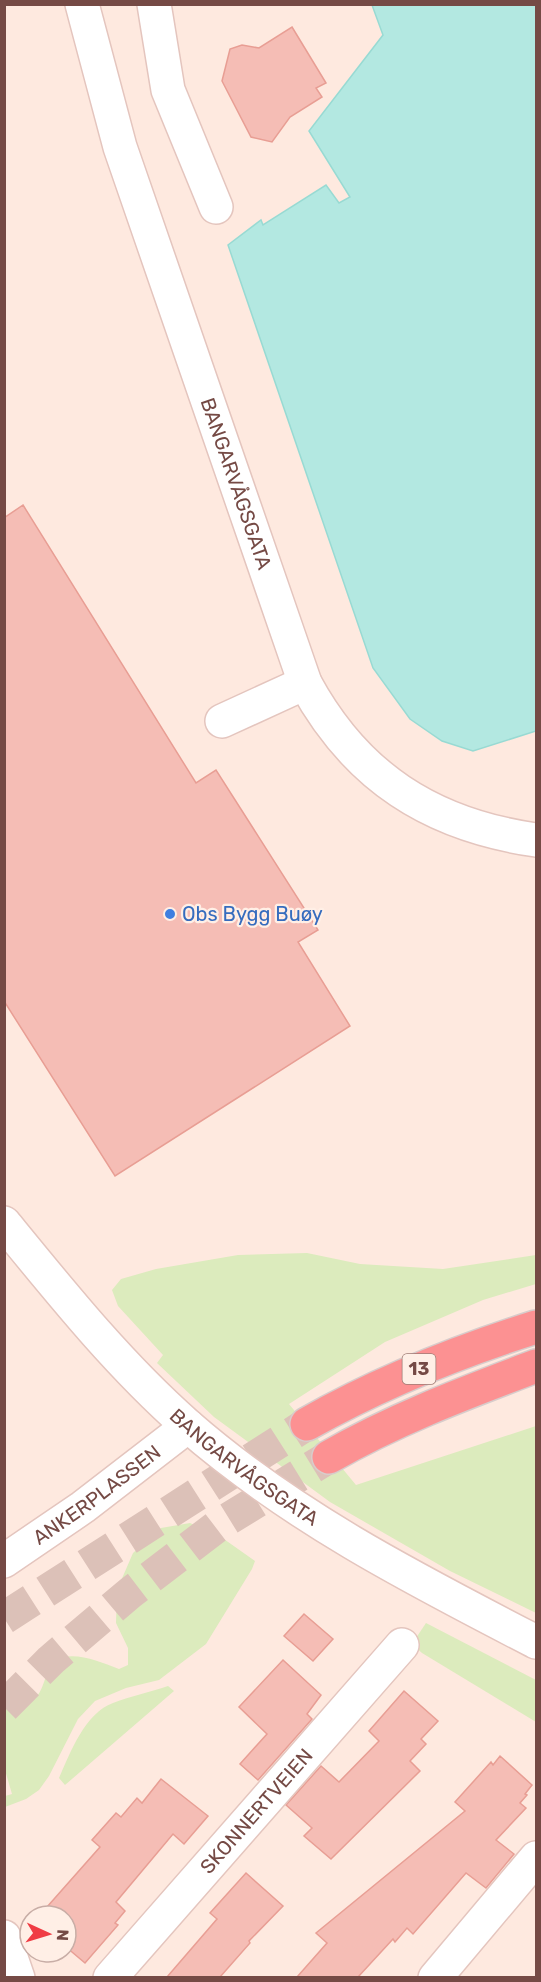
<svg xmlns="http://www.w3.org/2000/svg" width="541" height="1982" font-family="Rubik,sans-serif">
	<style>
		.green { fill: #dcebbd }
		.water { fill: #b3e8e1; stroke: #98dad3; stroke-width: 1.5 }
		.building { fill: #f5bdb5; stroke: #e89e94; stroke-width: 1.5 }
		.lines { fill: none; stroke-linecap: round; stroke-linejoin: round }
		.highway-tunnel { stroke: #dcc1b8; stroke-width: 33; stroke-dasharray: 33 16; stroke-linecap: butt }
		.minor-casing { stroke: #e4c5be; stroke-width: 36 }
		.highway-casing { stroke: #d8cccb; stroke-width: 36 }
		.minor { stroke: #fff; stroke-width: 33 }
		.highway { stroke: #fc9192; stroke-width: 33 }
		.shop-dot { fill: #3f7fe0; stroke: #ffefe6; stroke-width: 2 }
		.labels { text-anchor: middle; stroke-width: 4.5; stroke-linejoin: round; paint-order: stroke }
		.shield { fill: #ffefe6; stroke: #9e7c75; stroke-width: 1.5 }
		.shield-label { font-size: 18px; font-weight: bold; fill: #754a45 }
		.street-label { font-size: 20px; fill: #754a45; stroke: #ffefe6 }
		.shop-label { font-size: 20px; fill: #366cbe; stroke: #ffefe6; text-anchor: start }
	</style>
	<rect width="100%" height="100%" fill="#fee9df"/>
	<!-- green -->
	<g class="green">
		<path d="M 307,1253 L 360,1264 L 443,1269 L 536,1255 L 536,1284 L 483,1300 L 385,1342 L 289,1404 L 356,1485 L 536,1426 L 536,1613 L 450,1571 L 330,1502 L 214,1417 L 157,1363 L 163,1355 L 118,1306 L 112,1290 L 121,1279 L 156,1269 L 238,1255 Z"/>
		<path d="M 190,1523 L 221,1537 L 255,1561 L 252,1569 L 206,1644 L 159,1680 L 126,1688 L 95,1701 L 78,1719 L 49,1776 L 39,1790 L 26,1799 L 5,1807 L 5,1796 L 12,1794 L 5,1770 L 5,1705 C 43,1710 40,1687 52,1661 C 74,1650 97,1661 119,1669 L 128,1665 L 128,1648 L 116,1623 L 117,1590 L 133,1553 L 161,1528 Z"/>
		<path d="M 426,1623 L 536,1680 L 536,1722 L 422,1653 L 412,1644 Z"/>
		<path d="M 168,1686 L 174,1691 L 65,1785 L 59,1778 C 70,1753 85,1713 113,1703 C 131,1696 150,1692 168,1686 Z"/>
	</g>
	<!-- water -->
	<path class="water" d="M 372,5 L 536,5 L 536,731 L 473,751 L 442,741 L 410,719 L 373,668 L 228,245 L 261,220 L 263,225 L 326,185 L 339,203 L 350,197 L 309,131 L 383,35 Z"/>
	<!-- building -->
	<g class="building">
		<path d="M 292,27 L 326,83 L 316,88 L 322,97 L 290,117 L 272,142 L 251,137 L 222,81 L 230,49 L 242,45 L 259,48 Z"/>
		<path d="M 23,505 L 196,783 L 216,770 L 318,930 L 298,942 L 350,1026 L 115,1176 L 4,1001 L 4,518 Z"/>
		<path d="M 304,1614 L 333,1639 L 313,1661 L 284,1636 Z"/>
		<path d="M 283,1660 L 321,1695 L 307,1714 L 312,1719 L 258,1780 L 240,1764 L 267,1734 L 239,1707 Z"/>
		<path d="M 404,1691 L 438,1721 L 421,1739 L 426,1744 L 410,1761 L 420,1771 L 331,1859 L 304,1836 L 312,1828 L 286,1805 L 321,1766 L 339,1782 L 379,1741 L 369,1731 Z"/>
		<path d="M 500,1756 L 532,1785 L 525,1794 L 527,1795 L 520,1803 L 526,1808 L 496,1840 L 514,1854 L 486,1888 L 466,1873 L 413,1934 L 407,1928 L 395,1942 L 393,1939 L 358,1977 L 297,1977 L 327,1943 L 316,1933 L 465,1811 L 455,1802 L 491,1762 L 493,1765 Z"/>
		<path d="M 161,1779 L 208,1816 L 184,1844 L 173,1834 L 116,1902 L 125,1911 L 115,1923 L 118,1925 L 85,1963 L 66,1947 L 66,1916 L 39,1916 L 100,1847 L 92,1840 L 116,1813 L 121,1817 L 137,1798 L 142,1803 Z"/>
		<path d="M 246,1873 L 283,1906 L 249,1941 L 250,1943 L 220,1977 L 167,1977 L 217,1919 L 210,1913 Z"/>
	</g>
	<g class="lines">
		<!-- highway-tunnel -->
		<g class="highway-tunnel">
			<path d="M 4,1618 L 307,1424"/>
			<path d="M 4,1707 L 51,1660 L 130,1593 L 220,1524 L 329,1457"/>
		</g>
		<!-- minor casing -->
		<g class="minor-casing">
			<g id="minor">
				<path id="s1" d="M 82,4 L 120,147 L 305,683 C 356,777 431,825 536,840"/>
				<path d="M 154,4 L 168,90 L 216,207"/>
				<path d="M 222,721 L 305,683"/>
				<path id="s2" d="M 4,1223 C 62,1294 119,1365 187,1425 C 291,1516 414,1579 536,1642"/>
				<path id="s3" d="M 4,1561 L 83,1507 L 188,1426"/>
				<path d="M 4,1937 L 18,1978"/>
				<path id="s4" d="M 110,1978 L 402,1645"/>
				<path d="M 435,1978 L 536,1858"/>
			</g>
		</g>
		<!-- highway casing -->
		<g class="highway-casing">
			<g id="highway">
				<path d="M 307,1424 C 379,1383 457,1352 536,1327"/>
				<path d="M 329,1457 C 395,1419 465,1393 536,1366"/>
			</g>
		</g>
		<!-- minor -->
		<use href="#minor" class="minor"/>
		<!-- highway -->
		<use href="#highway" class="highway"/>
	</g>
	<!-- markers -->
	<circle class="shop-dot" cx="170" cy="914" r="6"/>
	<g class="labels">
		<!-- shield labels -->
		<rect class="shield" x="402.5" y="1354" width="33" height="30" rx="4.5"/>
		<g class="shield-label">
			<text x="419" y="1375">13</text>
		</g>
		<!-- street labels -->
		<g class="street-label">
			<text dy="7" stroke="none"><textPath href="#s1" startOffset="504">BANGARVÅGSGATA</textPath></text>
			<text dy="7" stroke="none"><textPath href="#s2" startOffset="344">BANGARVÅGSGATA</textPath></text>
			<text dy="7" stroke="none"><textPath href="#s3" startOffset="114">ANKERPLASSEN</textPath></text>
			<text dy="7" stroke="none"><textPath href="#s4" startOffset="222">SKONNERTVEIEN</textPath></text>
		</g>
		<!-- shop labels -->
		<g class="shop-label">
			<text x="182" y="921">Obs Bygg Buøy</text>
		</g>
	</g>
	<!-- border -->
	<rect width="541" height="1982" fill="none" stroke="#754a45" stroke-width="12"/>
	<!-- north arrow -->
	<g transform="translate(48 1934) rotate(94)"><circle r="28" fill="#ffefe6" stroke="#c8ada6" stroke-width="1.5"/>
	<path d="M0-4.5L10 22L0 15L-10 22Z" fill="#f03c44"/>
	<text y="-9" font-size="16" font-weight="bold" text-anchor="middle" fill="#754a45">N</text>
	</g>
</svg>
